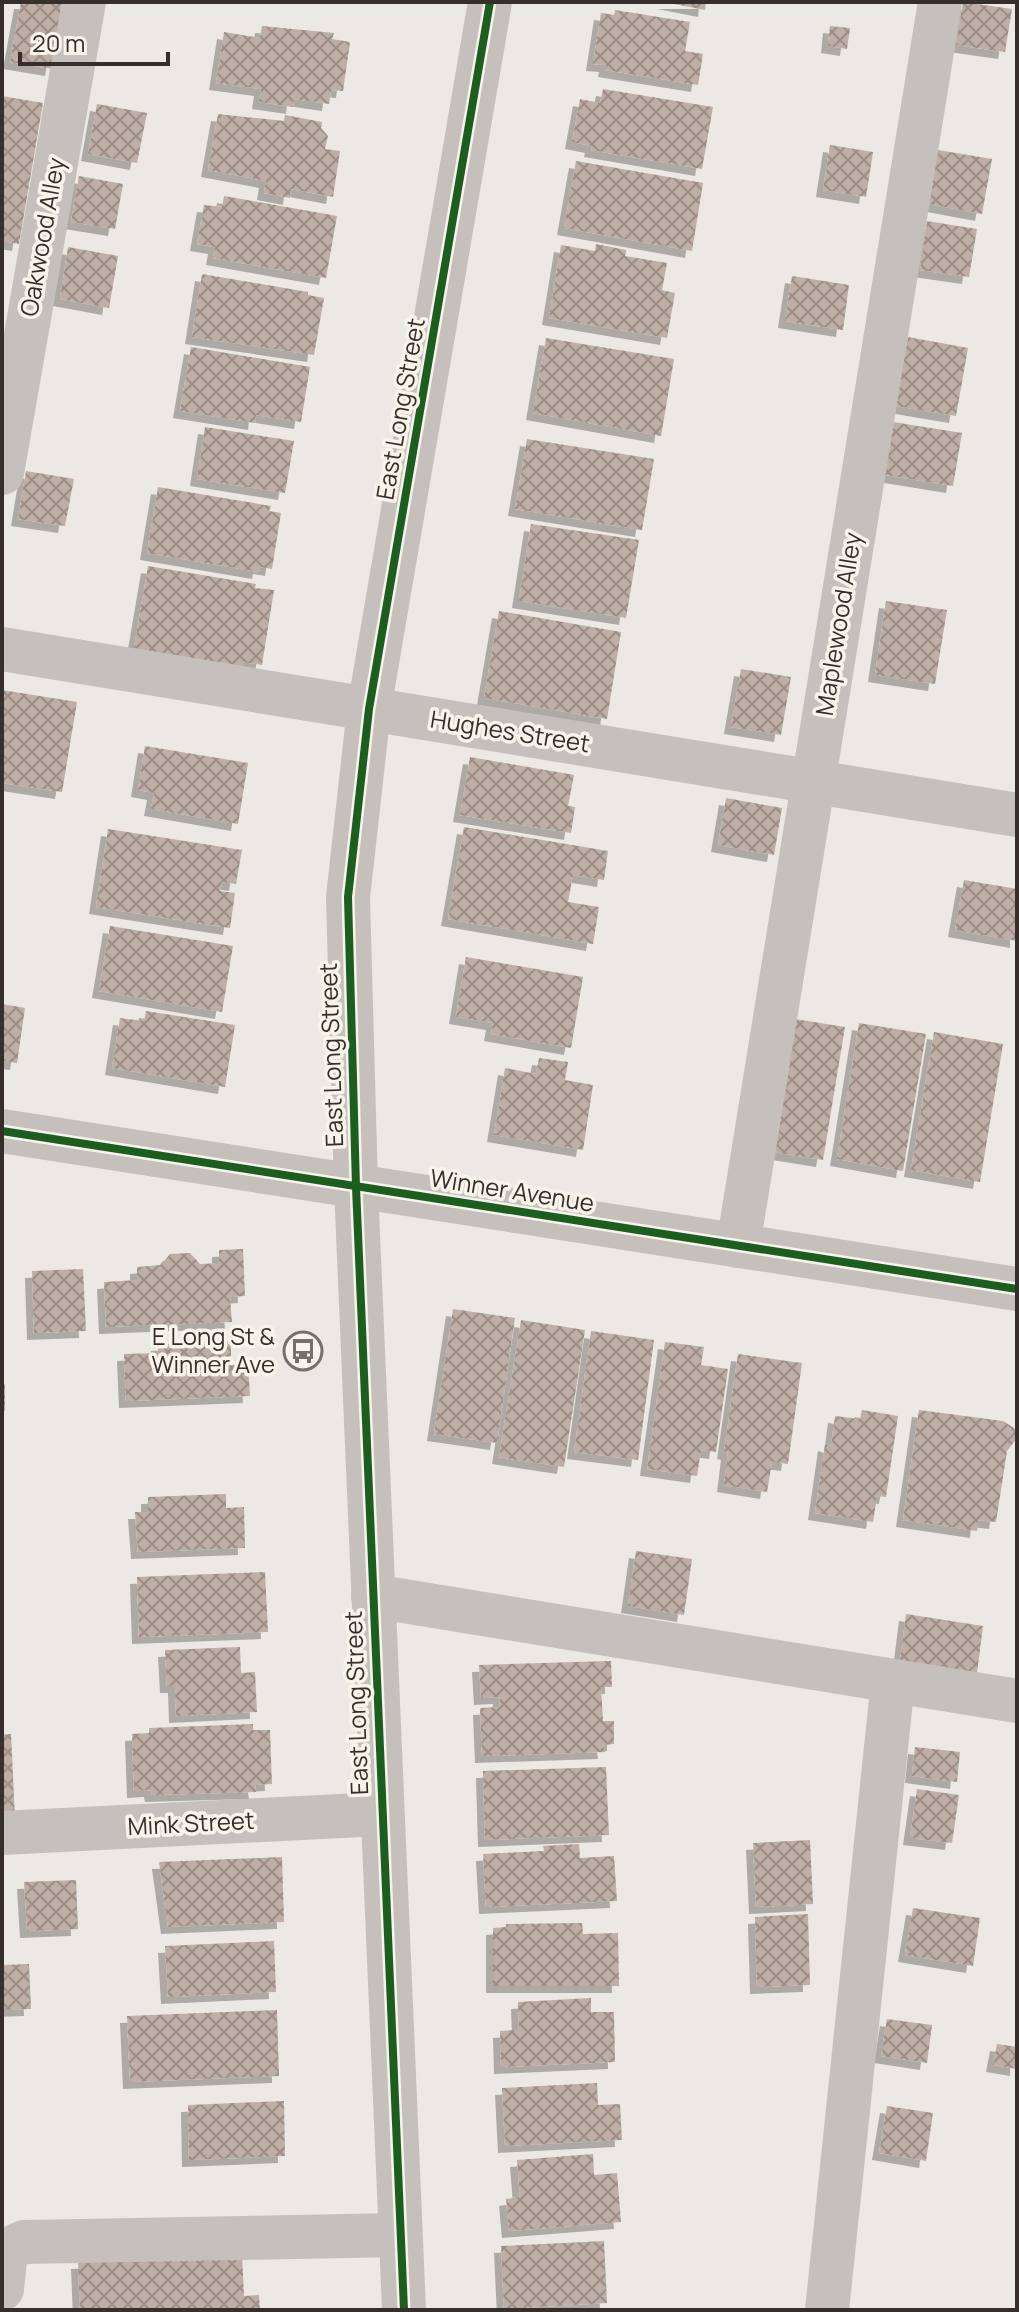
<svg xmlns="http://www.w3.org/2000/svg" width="1019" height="2312" font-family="Manrope,sans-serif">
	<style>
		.building { fill: url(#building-cross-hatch); filter: url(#shadow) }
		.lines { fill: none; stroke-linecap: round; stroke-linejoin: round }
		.minor { stroke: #c5c0bc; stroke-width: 44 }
		.cycleway-casing { stroke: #f8f3eb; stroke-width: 13 }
		.cycleway { stroke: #1b5e20; stroke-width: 8 }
		.labels { text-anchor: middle; stroke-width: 7; stroke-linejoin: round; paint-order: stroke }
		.street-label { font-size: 24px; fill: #362e2a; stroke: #f8f3eb }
		.poi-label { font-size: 24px; fill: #362e2a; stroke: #f8f3eb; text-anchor: end }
	</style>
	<defs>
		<pattern id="building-cross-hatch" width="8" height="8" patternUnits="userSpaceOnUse" patternTransform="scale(2)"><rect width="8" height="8" fill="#beaea6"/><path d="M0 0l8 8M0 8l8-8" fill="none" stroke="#9b8e87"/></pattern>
		<filter id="shadow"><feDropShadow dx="-7" dy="7" stdDeviation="0" flood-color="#0004"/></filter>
	</defs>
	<rect width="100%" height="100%" fill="#ece8e3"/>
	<!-- building -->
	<g class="building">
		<path d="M 21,2 L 63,2 L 52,69 L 10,62 Z"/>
		<path d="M 664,2 L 706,2 L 705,10 Z"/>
		<path d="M 963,2 L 1012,9 L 1005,52 L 956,45 Z"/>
		<path d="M 615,10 L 690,22 L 685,51 L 703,54 L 698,85 L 605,70 L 606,65 L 593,64 L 601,13 L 614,15 Z"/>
		<path d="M 262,26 L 334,33 L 332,39 L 350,42 L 343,91 L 331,90 L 329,104 L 294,99 L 293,107 L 259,102 L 261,89 L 216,83 L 224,32 L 260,38 Z"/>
		<path d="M 830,26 L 850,28 L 847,49 L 828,46 Z"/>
		<path d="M 603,89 L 713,107 L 702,169 L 591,150 L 592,146 L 572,142 L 580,99 L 600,103 Z"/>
		<path d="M 2,96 L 43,103 L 19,244 L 2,241 Z"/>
		<path d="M 97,104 L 147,113 L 137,163 L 88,154 Z"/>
		<path d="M 218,114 L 284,121 L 285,115 L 322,122 L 321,128 L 328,136 L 325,149 L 340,151 L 333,197 L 291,189 L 290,198 L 264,193 L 266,181 L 208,170 Z"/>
		<path d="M 830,145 L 873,152 L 866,197 L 823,190 Z"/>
		<path d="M 938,150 L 992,159 L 982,214 L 929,204 Z"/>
		<path d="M 576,161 L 703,183 L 692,251 L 564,228 Z"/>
		<path d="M 79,176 L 123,184 L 115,229 L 71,222 Z"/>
		<path d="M 224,196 L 337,216 L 326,278 L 213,258 L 215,247 L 197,244 L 204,205 L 222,207 Z"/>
		<path d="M 927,221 L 977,229 L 969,277 L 920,270 Z"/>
		<path d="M 596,244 L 626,250 L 625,256 L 667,263 L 662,290 L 675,293 L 667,338 L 549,318 L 561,245 L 595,251 Z"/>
		<path d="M 68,247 L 118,256 L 109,308 L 60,299 Z"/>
		<path d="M 202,274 L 308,292 L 308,295 L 324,298 L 314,355 L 192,337 Z"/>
		<path d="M 792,276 L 849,285 L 843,330 L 785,321 Z"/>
		<path d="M 908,337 L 968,348 L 956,416 L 896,406 Z"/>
		<path d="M 546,338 L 674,359 L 661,436 L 533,413 Z"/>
		<path d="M 191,347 L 310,367 L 301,422 L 256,415 L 255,423 L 180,411 Z"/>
		<path d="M 887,421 L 962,433 L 953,486 L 879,474 Z"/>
		<path d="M 205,427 L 294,441 L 285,493 L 197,479 Z"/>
		<path d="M 527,439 L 654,459 L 642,530 L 515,509 Z"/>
		<path d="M 26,471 L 74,479 L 65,526 L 18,519 Z"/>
		<path d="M 158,487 L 271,506 L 269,511 L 281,513 L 272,569 L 260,567 L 259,572 L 147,553 Z"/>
		<path d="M 531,524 L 639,540 L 626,618 L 519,601 Z"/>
		<path d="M 148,566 L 256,584 L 255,588 L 274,590 L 262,665 L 243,662 L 242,666 L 134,648 Z"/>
		<path d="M 886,601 L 947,610 L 935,684 L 875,675 Z"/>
		<path d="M 499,611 L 621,632 L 607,719 L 484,698 Z"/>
		<path d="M 741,669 L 791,677 L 781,735 L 731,727 Z"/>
		<path d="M 2,690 L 77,702 L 62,792 L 2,783 Z"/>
		<path d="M 145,746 L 248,763 L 238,824 L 151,809 L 154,793 L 138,790 Z"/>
		<path d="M 470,757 L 574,775 L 568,806 L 575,807 L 571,833 L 460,815 Z"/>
		<path d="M 726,798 L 782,808 L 774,855 L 718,845 Z"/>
		<path d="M 464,827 L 608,851 L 604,880 L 573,875 L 568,902 L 599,907 L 593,944 L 448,919 Z"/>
		<path d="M 108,829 L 242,850 L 236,884 L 222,882 L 220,891 L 235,893 L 230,928 L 96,907 Z"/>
		<path d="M 964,880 L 1017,889 L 1017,941 L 955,930 Z"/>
		<path d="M 110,926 L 233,946 L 222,1012 L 99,991 Z"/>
		<path d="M 466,957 L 583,977 L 571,1048 L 491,1034 L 493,1023 L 456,1017 Z"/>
		<path d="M 2,1004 L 25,1008 L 17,1063 L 2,1061 Z"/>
		<path d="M 146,1011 L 235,1025 L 225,1087 L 112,1068 L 120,1018 L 144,1021 Z"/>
		<path d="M 776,1016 L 845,1027 L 823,1160 L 754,1149 Z"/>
		<path d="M 859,1023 L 926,1034 L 903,1171 L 837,1159 Z"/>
		<path d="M 934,1032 L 1003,1044 L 980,1182 L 911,1170 Z"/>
		<path d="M 539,1058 L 568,1062 L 565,1080 L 593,1085 L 583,1150 L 494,1135 L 505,1068 L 536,1074 Z"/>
		<path d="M 243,1249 L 245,1296 L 230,1297 L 232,1322 L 106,1327 L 104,1282 L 137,1280 L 137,1267 L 161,1265 L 170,1254 L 190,1253 L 200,1264 L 219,1263 L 219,1250 Z"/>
		<path d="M 83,1269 L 86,1331 L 34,1333 L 32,1271 Z"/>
		<path d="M 453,1309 L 515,1318 L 497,1443 L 434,1434 Z"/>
		<path d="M 521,1320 L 585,1330 L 564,1467 L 499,1457 Z"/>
		<path d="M 591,1331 L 654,1340 L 638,1460 L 574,1452 Z"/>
		<path d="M 231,1341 L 231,1365 L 248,1365 L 250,1396 L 126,1401 L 124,1354 L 158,1353 L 158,1344 Z"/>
		<path d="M 665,1342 L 704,1347 L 701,1365 L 728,1369 L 716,1452 L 701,1450 L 697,1476 L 647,1469 Z"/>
		<path d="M 738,1354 L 802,1363 L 788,1464 L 772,1462 L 767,1492 L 724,1485 L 728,1453 L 724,1452 Z"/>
		<rect x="2" y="1384" width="3" height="27"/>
		<path d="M 862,1410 L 898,1416 L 886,1497 L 877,1496 L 873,1522 L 815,1513 L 825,1444 L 831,1446 L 835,1416 L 860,1419 Z"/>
		<path d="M 919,1410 L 1003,1421 L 1014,1428 L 1017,1438 L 1007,1451 L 996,1522 L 978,1520 L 977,1531 L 903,1520 Z"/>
		<path d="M 226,1494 L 226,1508 L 244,1507 L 245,1548 L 138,1552 L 135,1512 L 148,1512 L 148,1497 Z"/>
		<path d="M 636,1551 L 692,1559 L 684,1615 L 628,1606 Z"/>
		<path d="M 265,1572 L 268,1632 L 139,1637 L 137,1577 Z"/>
		<path d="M 906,1614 L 983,1626 L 977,1673 L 900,1661 Z"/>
		<path d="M 240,1647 L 241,1673 L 255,1672 L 257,1712 L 176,1716 L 175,1686 L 167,1686 L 165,1650 Z"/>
		<path d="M 611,1661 L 612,1687 L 601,1687 L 603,1721 L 614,1721 L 614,1744 L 604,1745 L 605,1752 L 482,1756 L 480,1708 L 499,1707 L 500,1697 L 481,1698 L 479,1665 Z"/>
		<path d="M 253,1724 L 253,1730 L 270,1730 L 272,1784 L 255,1785 L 256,1792 L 152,1795 L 151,1790 L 134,1791 L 132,1734 L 149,1733 L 149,1728 Z"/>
		<path d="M 11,1734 L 15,1818 L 2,1818 L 2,1735 Z"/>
		<path d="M 915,1747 L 960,1752 L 957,1782 L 912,1776 Z"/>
		<path d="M 606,1767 L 609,1835 L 485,1840 L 483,1771 Z"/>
		<path d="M 917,1789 L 959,1795 L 952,1843 L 910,1838 Z"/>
		<path d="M 810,1840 L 813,1904 L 756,1907 L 753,1843 Z"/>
		<path d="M 579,1844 L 580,1858 L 614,1856 L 617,1901 L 486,1907 L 483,1854 L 544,1851 L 543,1846 Z"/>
		<path d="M 282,1857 L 284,1922 L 168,1927 L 159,1862 Z"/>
		<path d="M 76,1880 L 78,1929 L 27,1931 L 24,1882 Z"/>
		<path d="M 913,1908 L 980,1918 L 973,1966 L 905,1955 Z"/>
		<path d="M 808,1914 L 810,1985 L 757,1987 L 755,1917 Z"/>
		<path d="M 582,1923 L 583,1934 L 618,1933 L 619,1986 L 493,1986 L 493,1928 L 506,1927 L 506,1924 Z"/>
		<path d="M 274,1941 L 276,1992 L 168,1997 L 165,1946 Z"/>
		<path d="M 29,1964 L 31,2009 L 2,2010 L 2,1965 Z"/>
		<path d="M 591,1998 L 591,2012 L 614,2012 L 615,2062 L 501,2067 L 500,2031 L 519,2030 L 518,2002 Z"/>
		<path d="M 277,2010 L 279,2076 L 130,2082 L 127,2016 Z"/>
		<path d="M 887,2019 L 932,2025 L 927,2063 L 881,2056 Z"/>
		<path d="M 997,2044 L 1017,2047 L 1017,2069 L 993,2065 Z"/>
		<path d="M 597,2083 L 598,2105 L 620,2104 L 622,2140 L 505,2146 L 502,2088 Z"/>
		<path d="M 284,2101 L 285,2156 L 189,2160 L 188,2105 Z"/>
		<path d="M 887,2106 L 933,2113 L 926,2161 L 879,2153 Z"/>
		<path d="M 593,2154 L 594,2175 L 617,2173 L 621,2222 L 509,2231 L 506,2199 L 520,2197 L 517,2160 Z"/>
		<path d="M 604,2241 L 607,2303 L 504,2309 L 501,2246 Z"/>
		<path d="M 242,2255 L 244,2296 L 259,2295 L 260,2310 L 80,2310 L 78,2262 Z"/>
	</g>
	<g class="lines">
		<!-- minor -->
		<g class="minor">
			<path d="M 2,473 L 84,2"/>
			<path d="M 2,649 L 1017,815"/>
			<path d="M 2,1131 L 1017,1289"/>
			<path d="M 738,1246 L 940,2"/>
			<path d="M 373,1596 L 1017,1701"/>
			<path d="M 2,1833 L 381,1814"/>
			<path d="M 2,2289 L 6,2250 L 24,2242 L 400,2235"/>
			<path d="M 404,2310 L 356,1187 L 348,897 L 369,709 L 490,2"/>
			<path d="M 827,2310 L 893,1681"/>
		</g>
		<!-- cycleway casing -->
		<g class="cycleway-casing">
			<g id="cycleway">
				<path d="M 2,1131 L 1017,1289"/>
				<path d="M 404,2310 L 356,1187 L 348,897 L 369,709 L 490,2"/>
			</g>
		</g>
		<!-- cycleway -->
		<use href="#cycleway" class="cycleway"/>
	</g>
	<!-- icons -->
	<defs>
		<g id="bus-ring" transform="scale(2)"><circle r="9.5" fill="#f8f3eb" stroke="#766f6b" stroke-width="1.5"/><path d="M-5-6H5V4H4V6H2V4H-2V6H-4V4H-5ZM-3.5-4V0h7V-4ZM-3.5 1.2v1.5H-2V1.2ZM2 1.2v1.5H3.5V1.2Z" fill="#766f6b"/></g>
	</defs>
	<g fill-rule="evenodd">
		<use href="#bus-ring" x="303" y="1351"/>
	</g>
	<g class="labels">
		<!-- street labels -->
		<g class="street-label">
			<text transform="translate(43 237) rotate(-80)" y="8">Oakwood Alley</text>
			<text transform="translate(401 409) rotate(-80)" y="8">East Long Street</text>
			<text transform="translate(839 624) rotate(-81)" y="8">Maplewood Alley</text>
			<text transform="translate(510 732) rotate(9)" y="8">Hughes Street</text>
			<text transform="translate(332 1055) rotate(-92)" y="8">East Long Street</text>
			<text transform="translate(512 1191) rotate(9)" y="8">Winner Avenue</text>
			<text transform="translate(357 1703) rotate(-92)" y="8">East Long Street</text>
			<text transform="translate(191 1824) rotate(-3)" y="8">Mink Street</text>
		</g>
		<!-- poi labels -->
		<g class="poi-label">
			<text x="275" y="1345">E Long St &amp;<tspan x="275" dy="28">Winner Ave</tspan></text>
		</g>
	</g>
	<!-- border -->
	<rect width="1019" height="2312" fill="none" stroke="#362e2a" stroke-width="8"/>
	<!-- scale -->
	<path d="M20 52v12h148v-12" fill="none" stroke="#362e2a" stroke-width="4"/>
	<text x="32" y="52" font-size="24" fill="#362e2a" stroke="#f8f3eb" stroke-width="6" paint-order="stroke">20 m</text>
</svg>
